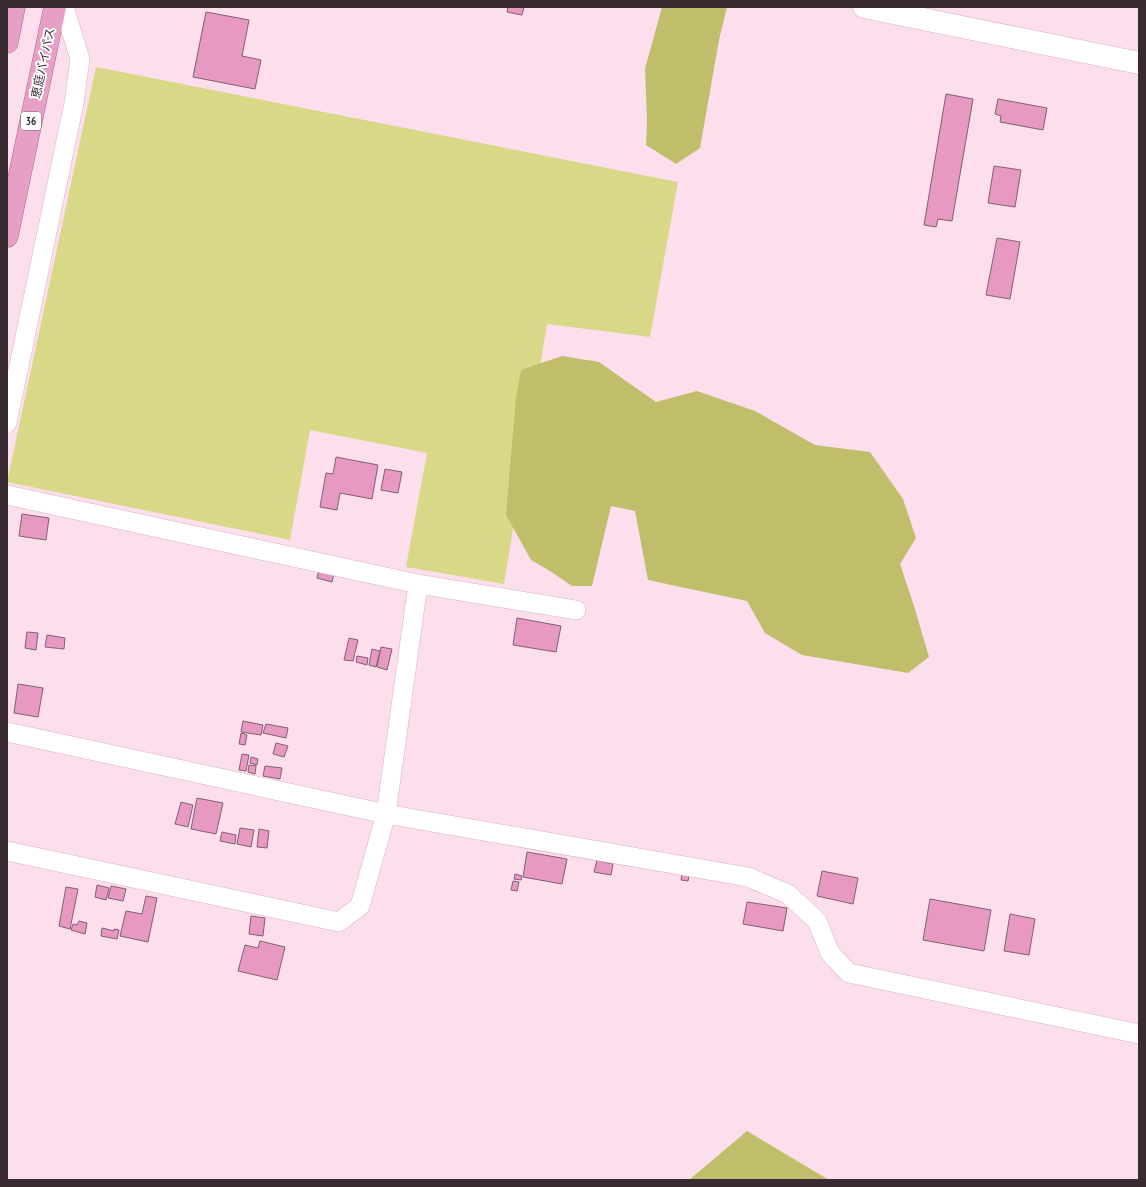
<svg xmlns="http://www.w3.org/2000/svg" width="1146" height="1187" font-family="'PT Sans Narrow','Noto Sans JP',sans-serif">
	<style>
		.green { fill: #d9d887 }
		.forest { fill: #c0be6a }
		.building { fill: #e799c2; stroke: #816071 }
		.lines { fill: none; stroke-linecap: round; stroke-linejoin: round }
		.minor-casing { stroke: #d7b2c4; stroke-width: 20 }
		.tertiary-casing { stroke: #d7b2c4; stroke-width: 23 }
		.trunk-casing { stroke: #a76788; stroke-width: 23 }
		.minor { stroke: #fff; stroke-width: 19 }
		.tertiary { stroke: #fff; stroke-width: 22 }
		.trunk { stroke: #e79fc6; stroke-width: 22 }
		.labels { text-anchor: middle; stroke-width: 4; stroke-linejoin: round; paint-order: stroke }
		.shield { fill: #fff; stroke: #756b70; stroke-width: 1 }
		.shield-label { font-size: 11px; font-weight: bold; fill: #3a2b32 }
		.street-label { font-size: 12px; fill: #3a2b32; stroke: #fff }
	</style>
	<rect width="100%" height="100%" fill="#fddeec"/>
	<!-- green -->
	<path class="green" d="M 96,67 L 678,182 L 650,337 L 547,324 L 504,584 L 406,567 L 427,453 L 310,430 L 290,540 L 7,482 Z"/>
	<!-- forest -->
	<g class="forest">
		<path d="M 662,7 L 727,7 L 719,40 L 700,148 L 676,164 L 646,145 L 647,121 L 645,69 Z"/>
		<path d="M 562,356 L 599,362 L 656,402 L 697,391 L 755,411 L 815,445 L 870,452 L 903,499 L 916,538 L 900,564 L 914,606 L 929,657 L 908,673 L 802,655 L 765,633 L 747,601 L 648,580 L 635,511 L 611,506 L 592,586 L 572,586 L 550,571 L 531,560 L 506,515 L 516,397 L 521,370 Z"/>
		<path d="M 747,1131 L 829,1180 L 689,1180 Z"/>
	</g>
	<!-- building -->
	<g class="building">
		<path d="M 508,7 L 524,7 L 522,15 L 507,12 Z"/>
		<path d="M 206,12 L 249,20 L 242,56 L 261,60 L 255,89 L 193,77 Z"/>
		<path d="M 946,94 L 973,99 L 952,221 L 938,219 L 936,227 L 924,225 Z"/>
		<path d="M 998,99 L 1047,108 L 1043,130 L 1000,122 L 1001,116 L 995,114 Z"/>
		<path d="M 994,166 L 1021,170 L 1015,207 L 988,203 Z"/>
		<path d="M 997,238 L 1020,242 L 1010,299 L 986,295 Z"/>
		<path d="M 336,457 L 378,465 L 372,499 L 340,493 L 337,510 L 320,507 L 326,473 L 333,474 Z"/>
		<path d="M 385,469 L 402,472 L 398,493 L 381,490 Z"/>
		<path d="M 22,514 L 49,518 L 46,540 L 19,536 Z"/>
		<path d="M 319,570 L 334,573 L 332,582 L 317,578 Z"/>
		<path d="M 517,618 L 561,626 L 556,652 L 513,645 Z"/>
		<path d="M 27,632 L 38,633 L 36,650 L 25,648 Z"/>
		<path d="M 47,635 L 65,638 L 64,649 L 45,647 Z"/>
		<path d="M 349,638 L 358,640 L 353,661 L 344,660 Z"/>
		<path d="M 381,647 L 392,649 L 387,670 L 377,667 Z"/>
		<path d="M 372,649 L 380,651 L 376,667 L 369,665 Z"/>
		<path d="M 357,656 L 368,658 L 367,665 L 356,662 Z"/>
		<path d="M 18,684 L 43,688 L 38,717 L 14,713 Z"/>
		<path d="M 243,721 L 263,725 L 261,735 L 241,732 Z"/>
		<path d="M 266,724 L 288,728 L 286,738 L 263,733 Z"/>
		<path d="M 241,733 L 247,735 L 245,745 L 239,744 Z"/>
		<path d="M 276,743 L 288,746 L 284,757 L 273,754 Z"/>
		<path d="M 242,754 L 249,755 L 246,771 L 239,770 Z"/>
		<path d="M 251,757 L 258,759 L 257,765 L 250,763 Z"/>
		<path d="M 249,765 L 256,766 L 255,774 L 248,772 Z"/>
		<path d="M 265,766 L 282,768 L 280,779 L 263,776 Z"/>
		<path d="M 197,798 L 223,803 L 216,834 L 191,829 Z"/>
		<path d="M 181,802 L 193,805 L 188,827 L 175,824 Z"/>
		<path d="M 240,828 L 254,830 L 251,847 L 237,844 Z"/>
		<path d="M 259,829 L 269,831 L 267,848 L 257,847 Z"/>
		<path d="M 222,832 L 236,835 L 235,844 L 220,841 Z"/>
		<path d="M 527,852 L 567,859 L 562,884 L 523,877 Z"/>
		<path d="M 597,860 L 613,864 L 611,875 L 594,872 Z"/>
		<path d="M 822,871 L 858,878 L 853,904 L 817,896 Z"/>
		<path d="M 515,874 L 522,876 L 521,880 L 514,879 Z"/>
		<path d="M 682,874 L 689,876 L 688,881 L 681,880 Z"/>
		<path d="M 513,881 L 519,882 L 517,891 L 511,890 Z"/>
		<path d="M 97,885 L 109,888 L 106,900 L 95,897 Z"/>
		<path d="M 111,886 L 126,889 L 123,901 L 108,898 Z"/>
		<path d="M 66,887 L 78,889 L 70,929 L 59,926 Z"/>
		<path d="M 146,896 L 157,898 L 148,942 L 120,936 L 126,911 L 142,914 Z"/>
		<path d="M 930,899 L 991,910 L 984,951 L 923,940 Z"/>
		<path d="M 747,902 L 787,908 L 783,931 L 743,924 Z"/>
		<path d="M 1010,914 L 1035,919 L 1029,955 L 1004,951 Z"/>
		<path d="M 251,916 L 265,918 L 263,936 L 249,934 Z"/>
		<path d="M 79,921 L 87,923 L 85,934 L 71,930 L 73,924 L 77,925 Z"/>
		<path d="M 102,928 L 114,931 L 114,929 L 119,930 L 117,939 L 101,936 Z"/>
		<path d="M 260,941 L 285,947 L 277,980 L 238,971 L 245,945 L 258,948 Z"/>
	</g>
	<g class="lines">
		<!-- minor casing -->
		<g class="minor-casing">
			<g id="minor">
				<path d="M 7,423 L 74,103 L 80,59 L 64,7"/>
				<path d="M 7,495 L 418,584 L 576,610"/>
				<path d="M 7,732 L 386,814 L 748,877 L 788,894 L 817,921 L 830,953 L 849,973 L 1139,1034"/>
				<path d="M 7,851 L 339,922 L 360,906 L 386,814 L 418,584"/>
			</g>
		</g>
		<!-- tertiary casing -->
		<g class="tertiary-casing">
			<path id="tertiary" d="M 864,7 L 1139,63"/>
		</g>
		<!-- trunk casing -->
		<g class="trunk-casing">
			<g id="trunk">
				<path d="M 7,42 L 14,7"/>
				<path d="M 7,236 L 55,7"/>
			</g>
		</g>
		<!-- minor -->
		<use href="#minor" class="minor"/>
		<!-- tertiary -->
		<use href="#tertiary" class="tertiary"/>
		<!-- trunk -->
		<use href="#trunk" class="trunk"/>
	</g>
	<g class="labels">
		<!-- shield labels -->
		<rect class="shield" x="21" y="112" width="20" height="18" rx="3"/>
		<g class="shield-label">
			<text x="31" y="125">36</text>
		</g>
		<!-- street labels -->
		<g class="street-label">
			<text transform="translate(43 63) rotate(-78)" y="4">恵庭バイパス</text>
		</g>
	</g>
	<!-- border -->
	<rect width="1146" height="1187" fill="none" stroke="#3a2b32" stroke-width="16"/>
</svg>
